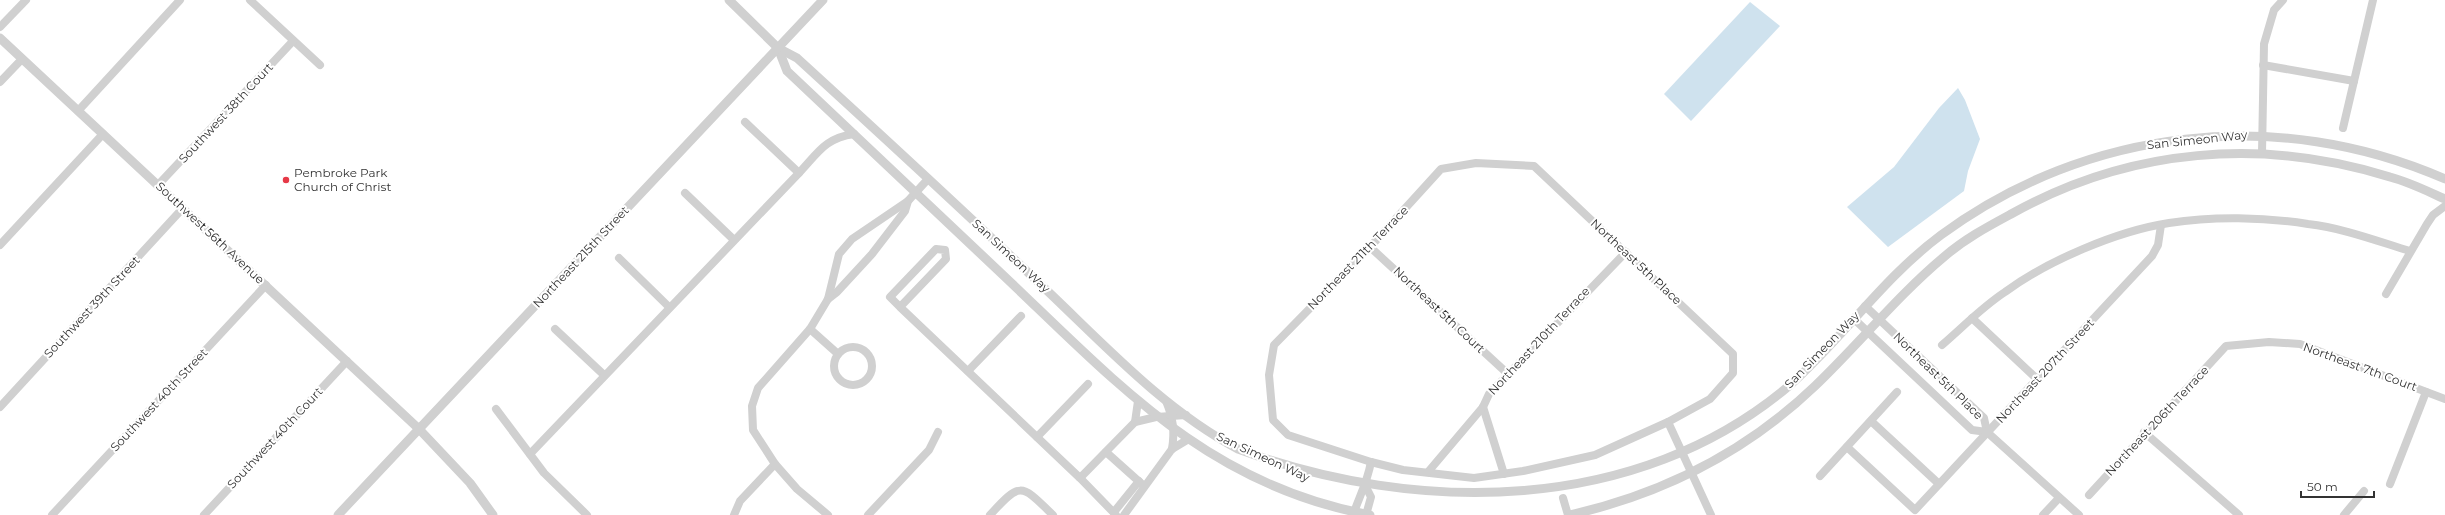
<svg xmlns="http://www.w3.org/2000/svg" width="2445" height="515" font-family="Montserrat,sans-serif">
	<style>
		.water { fill: #cfe2ee }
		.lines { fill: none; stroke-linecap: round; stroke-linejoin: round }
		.minor { stroke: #d0d0d0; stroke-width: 8 }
		.tertiary { stroke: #d0d0d0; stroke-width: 9 }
		.poi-dot { fill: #e63847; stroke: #fff; stroke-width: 1.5 }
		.labels { text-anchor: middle; stroke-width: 4; stroke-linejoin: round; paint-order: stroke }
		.street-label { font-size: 12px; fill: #333; stroke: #fff }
		.poi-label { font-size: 12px; fill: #333; stroke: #fff; text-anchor: start }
	</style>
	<rect width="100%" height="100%" fill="#fff"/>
	<!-- water -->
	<g class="water">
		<path d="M 1750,2 L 1780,26 L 1691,121 L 1664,94 Z"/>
		<path d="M 1958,88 L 1965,100 L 1980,139 L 1968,171 L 1964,191 L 1888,247 L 1847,207 L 1894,167 L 1939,108 Z"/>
	</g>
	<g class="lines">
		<!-- minor -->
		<g class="minor">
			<path d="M 250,0 L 320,65"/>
			<path d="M 0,27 L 26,0"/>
			<path d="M 2263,65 L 2354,81"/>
			<path d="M 0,82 L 22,59"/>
			<path d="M 78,111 L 180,0"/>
			<path d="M 2343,128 L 2373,0"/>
			<path d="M 2262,153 L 2264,44 L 2274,10 L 2283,0"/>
			<path d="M 1476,163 L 1534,166 L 1733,354 L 1733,373 L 1710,399 L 1668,422 L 1595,455 L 1523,471 L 1474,478 L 1403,470 L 1371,462 L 1288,435 L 1273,420 L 1269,375 L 1274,345 L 1370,247 L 1441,169 Z"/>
			<path d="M 799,173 C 818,153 825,138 854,134"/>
			<path d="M 158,185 L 293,41"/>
			<path d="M 685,193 L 733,239"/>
			<path d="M 0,245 L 103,134"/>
			<path d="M 1370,247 L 1508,374"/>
			<path d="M 619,258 L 669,307"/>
			<path d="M 2386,294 L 2427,224 L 2433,215 L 2445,206"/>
			<path d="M 828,299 L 837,292 L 872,254 L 905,211 L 908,201 L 928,179"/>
			<path d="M 1865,306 L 1984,418 L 1987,432"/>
			<path d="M 900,307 L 946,259 L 945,250 L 936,249 L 890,297 L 900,307 L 1080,478 L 1116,515"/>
			<path d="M 1853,318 L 1972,430 L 1987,432 L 2079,515"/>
			<path d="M 1972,318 L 2037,379"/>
			<path d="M 555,329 L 604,375"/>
			<path d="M 810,329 L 838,354"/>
			<path d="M 1942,345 C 1963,327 1982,307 2005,292 C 2047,261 2117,231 2169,223 C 2213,216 2264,217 2308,224 C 2343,228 2377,241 2410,251"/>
			<circle cx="853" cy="366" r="19"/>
			<path d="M 968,371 L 1021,316"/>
			<path d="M 1166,401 C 1173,418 1175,431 1172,449"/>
			<path d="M 0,407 L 183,208"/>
			<path d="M 1483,407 L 1504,474"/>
			<path d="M 496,409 L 544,473 L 587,515"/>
			<path d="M 1871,421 L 1939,484"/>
			<path d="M 1135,422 L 1138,401"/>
			<path d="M 1668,422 L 1711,515"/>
			<path d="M 2144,432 L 2239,515"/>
			<path d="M 1037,437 L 1088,384"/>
			<path d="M 1847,447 L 1915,510 L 2152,256 L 2158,245 L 2161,225"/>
			<path d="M 1106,452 L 1144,486"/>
			<path d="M 530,454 L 799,173 L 745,122"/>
			<path d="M 1428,472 L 1483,407 L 1489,394 L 1626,252"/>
			<path d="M 1820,476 L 1897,392"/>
			<path d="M 1080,478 L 1135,422 L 1156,417 L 1186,415"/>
			<path d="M 2390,484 L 2426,392"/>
			<path d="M 1366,487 L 1371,497 L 1366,515"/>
			<path d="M 2089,495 L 2226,346 L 2269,342 L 2300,344 L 2445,399"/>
			<path d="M 1563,498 L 1568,515"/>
			<path d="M 1114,512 L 1139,481"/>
			<path d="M 52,515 L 266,285"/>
			<path d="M 204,515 L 347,361"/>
			<path d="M 734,515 L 740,501 L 775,464"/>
			<path d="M 828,515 L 797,489 L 775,464 L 753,430 L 752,406 L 758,388 L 810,329 L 828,299 L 839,254 L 852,239 L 908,201"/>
			<path d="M 868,515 L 929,450 L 938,432"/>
			<path d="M 990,515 C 1021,481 1021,484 1053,515"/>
			<path d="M 1124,515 L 1172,449 L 1187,440"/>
			<path d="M 1353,515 C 1360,495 1367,483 1371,462"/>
			<path d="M 2043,515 L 2059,498"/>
			<path d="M 2344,515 L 2364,491"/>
		</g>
		<!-- tertiary -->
		<g class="tertiary">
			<path d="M 729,0 L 778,48 L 797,58 C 878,132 959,206 1038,282 C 1101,341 1161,408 1238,449 C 1417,515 1637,515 1790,385 C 1843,338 1883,278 1941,235 C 2088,127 2278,106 2445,179"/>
			<path d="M 0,38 L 419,429 L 470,483 L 493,515"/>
			<path d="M 778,48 L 787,71 C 859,139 932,208 1004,276 C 1118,384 1208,485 1370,515"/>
			<path d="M 338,515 L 823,0"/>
			<path d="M 1570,515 C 1662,494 1746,452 1815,386 C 1859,344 1898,295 1945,256 C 1966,238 1989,226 2013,213 C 2130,148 2262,137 2390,177 C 2409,182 2427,191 2445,199"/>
		</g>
	</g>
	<!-- markers -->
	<circle class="poi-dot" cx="286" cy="180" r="4"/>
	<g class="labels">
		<!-- street labels -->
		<g class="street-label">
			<text transform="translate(226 113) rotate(-47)" y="4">Southwest 38th Court</text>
			<text transform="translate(2197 140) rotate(-6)" y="4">San Simeon Way</text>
			<text transform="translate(210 233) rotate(43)" y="4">Southwest 56th Avenue</text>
			<text transform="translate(1011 256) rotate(43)" y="4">San Simeon Way</text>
			<text transform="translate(581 257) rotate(-47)" y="4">Northeast 215th Street</text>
			<text transform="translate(1358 258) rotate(-46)" y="4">Northeast 211th Terrace</text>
			<text transform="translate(1636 262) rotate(43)" y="4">Northeast 5th Place</text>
			<text transform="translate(92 307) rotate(-47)" y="4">Southwest 39th Street</text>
			<text transform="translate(1439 310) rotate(43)" y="4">Northeast 5th Court</text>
			<text transform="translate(1539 341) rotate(-47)" y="4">Northeast 210th Terrace</text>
			<text transform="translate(1822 350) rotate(-46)" y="4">San Simeon Way</text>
			<text transform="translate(2360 367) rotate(20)" y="4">Northeast 7th Court</text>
			<text transform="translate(2045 371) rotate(-47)" y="4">Northeast 207th Street</text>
			<text transform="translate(1938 376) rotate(44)" y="4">Northeast 5th Place</text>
			<text transform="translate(159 400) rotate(-47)" y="4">Southwest 40th Street</text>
			<text transform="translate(2157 421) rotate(-47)" y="4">Northeast 206th Terrace</text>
			<text transform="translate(275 438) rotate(-47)" y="4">Southwest 40th Court</text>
			<text transform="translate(1263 457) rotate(25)" y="4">San Simeon Way</text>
		</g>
		<!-- poi labels -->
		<g class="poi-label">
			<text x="294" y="177">Pembroke Park<tspan x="294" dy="14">Church of Christ</tspan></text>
		</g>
	</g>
	<!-- scale -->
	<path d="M2301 491v6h73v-6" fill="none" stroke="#333333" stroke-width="2"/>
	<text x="2307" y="491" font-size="12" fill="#333333" stroke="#ffffff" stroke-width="3" paint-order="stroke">50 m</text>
</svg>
